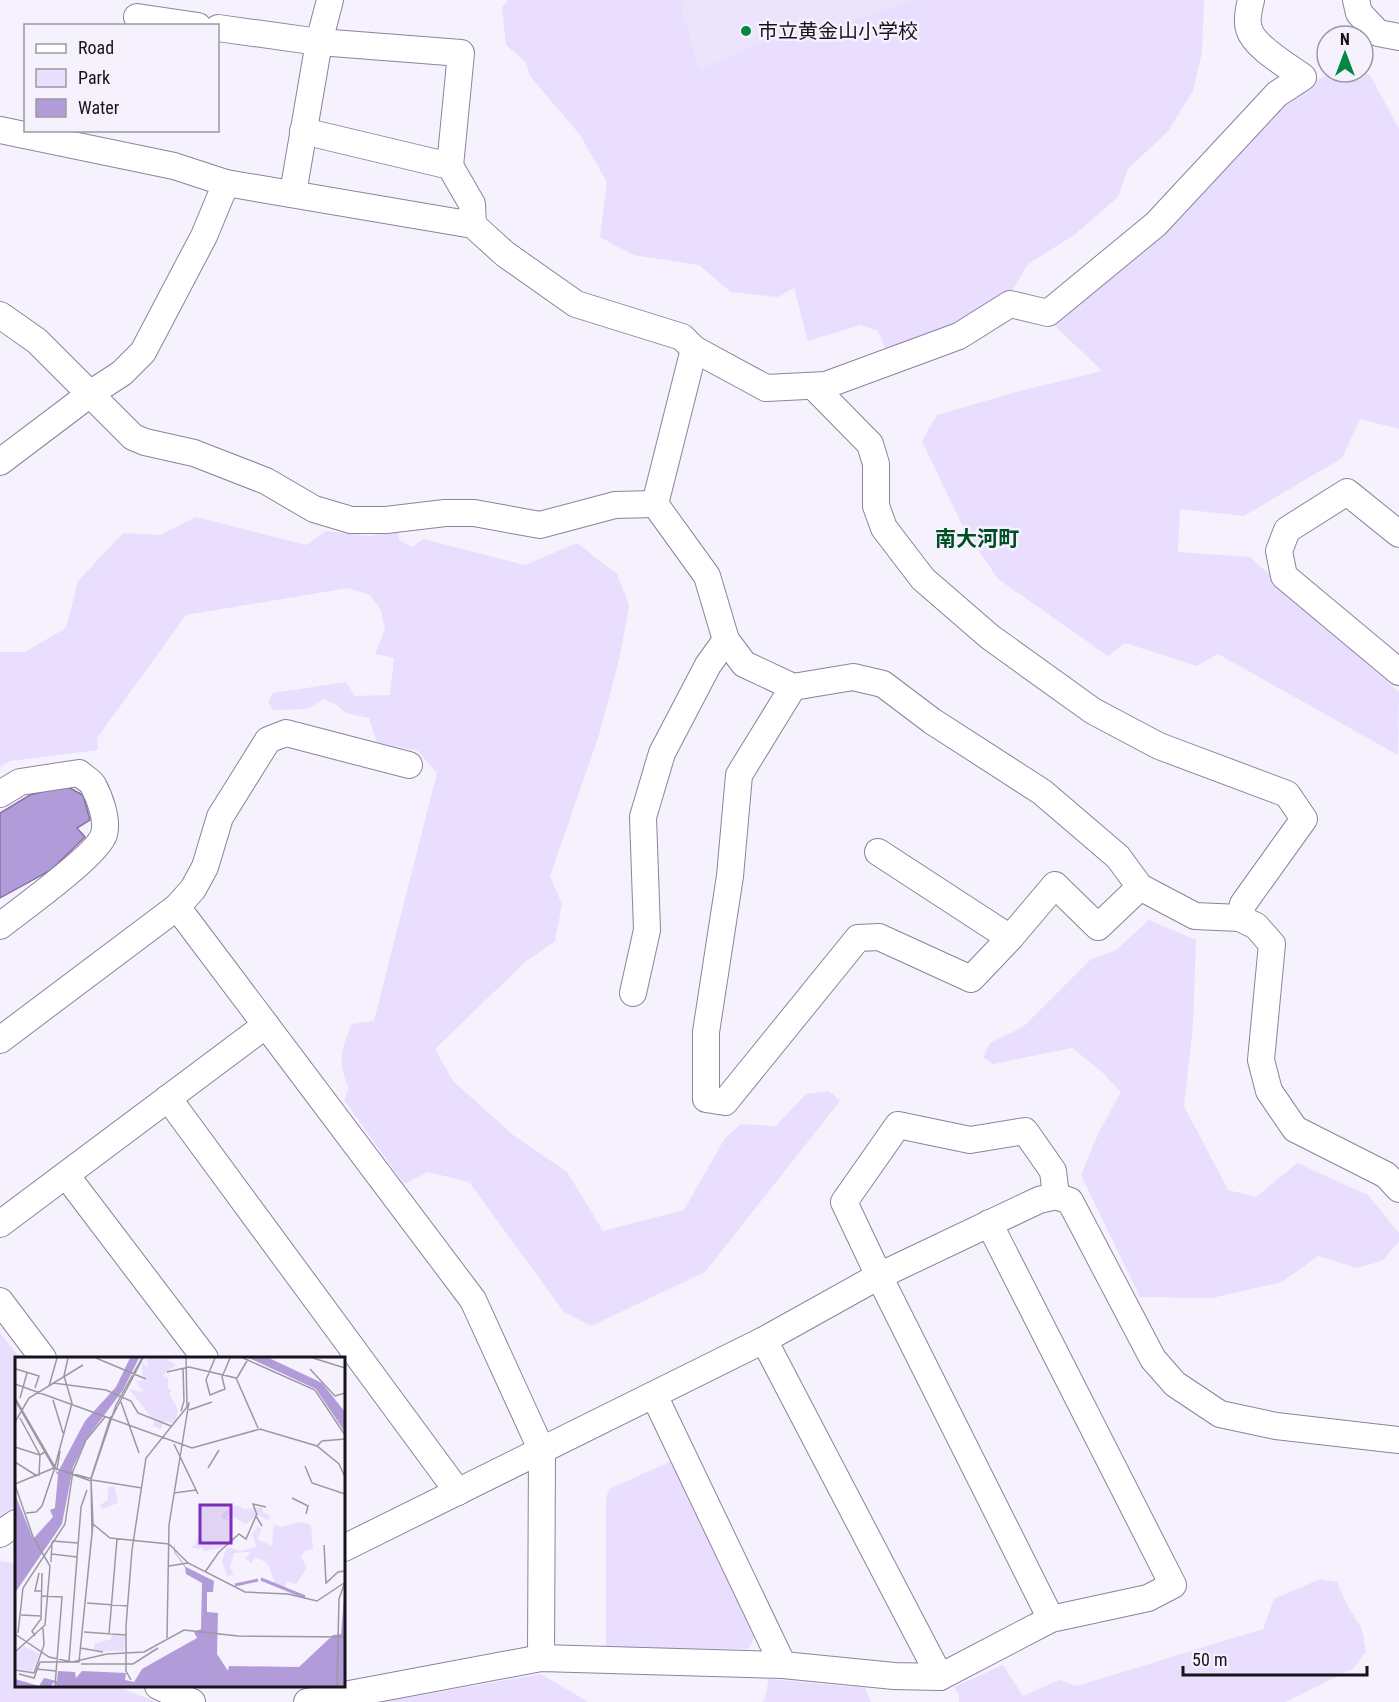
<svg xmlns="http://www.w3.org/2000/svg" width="1399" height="1702" font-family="'Roboto Condensed','Noto Sans JP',sans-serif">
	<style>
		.built { fill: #ece4fa }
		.green { fill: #e9defe }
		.water { fill: #b29bd9; stroke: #8472a1; stroke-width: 1.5 }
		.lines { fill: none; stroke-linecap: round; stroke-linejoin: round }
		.street-casing { stroke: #8c839d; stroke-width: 28 }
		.street { stroke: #fff; stroke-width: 26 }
		.poi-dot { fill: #038743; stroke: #f5f1fd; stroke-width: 2 }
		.labels { text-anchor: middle; stroke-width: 5; stroke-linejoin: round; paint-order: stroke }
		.poi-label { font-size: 20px; fill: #17131d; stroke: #f5f1fd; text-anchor: start }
		.neighbourhood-label { font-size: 21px; font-weight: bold; fill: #004f24; stroke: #f5f1fd }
		.inset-river { fill: none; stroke: #b29bd9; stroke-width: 3 }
		.inset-road { fill: none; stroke: #9c98a3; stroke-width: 1.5 }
		.view { fill: #7b2cbf; fill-opacity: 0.15; stroke: #7b2cbf; stroke-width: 3 }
		.inset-edge { fill: none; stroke: #17131d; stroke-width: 3 }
	</style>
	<rect width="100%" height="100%" fill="#f5f1fd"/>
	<!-- built -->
	<path class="built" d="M 684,0 L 914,0 L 836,25 L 773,37 L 700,71 L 683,13 Z"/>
	<!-- green -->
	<g class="green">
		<path d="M 508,0 L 684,0 L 683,13 L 700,70 L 773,37 L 836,25 L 914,0 L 1204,0 L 1202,52 L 1193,91 L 1168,131 L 1128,169 L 1118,197 L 1074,235 L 1027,265 L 1007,300 L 958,329 L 888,354 L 878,331 L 860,325 L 808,341 L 794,288 L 778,297 L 731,292 L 699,265 L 633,255 L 600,237 L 607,182 L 580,135 L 530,76 L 526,62 L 506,45 L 502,8 Z"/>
		<path d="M 1334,72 L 1361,72 L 1370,75 L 1399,129 L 1399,429 L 1360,419 L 1342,458 L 1244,516 L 1180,509 L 1178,552 L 1250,557 L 1399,692 L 1398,755 L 1218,654 L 1197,666 L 1125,643 L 1108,656 L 998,579 L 964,529 L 922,441 L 937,415 L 1020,391 L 1102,371 L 1050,321 L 1285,95 Z"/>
		<path d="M 196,517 L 306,545 L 326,531 L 369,536 L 399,531 L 399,540 L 413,547 L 423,539 L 525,565 L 577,543 L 617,574 L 629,605 L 620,656 L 599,735 L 550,876 L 562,904 L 555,941 L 524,963 L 435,1049 L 453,1081 L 513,1135 L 567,1172 L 603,1231 L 684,1210 L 725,1138 L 741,1124 L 776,1126 L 806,1094 L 829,1091 L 840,1101 L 705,1272 L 591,1326 L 564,1312 L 469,1182 L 428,1172 L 404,1184 L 344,1100 L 349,1088 C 337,1063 341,1049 352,1024 L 374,1021 L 437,773 L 418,751 L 377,743 L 369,718 L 346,713 L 337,705 L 324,699 L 307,709 L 273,710 L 268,702 L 273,693 L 346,682 L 354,696 L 390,695 L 394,658 L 375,654 L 385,630 L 381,610 L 370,595 L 348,588 L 186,615 L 97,738 L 98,750 L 10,761 L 0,767 L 0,652 L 25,652 L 66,628 L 78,581 L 123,533 L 160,535 Z"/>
		<path d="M 1149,920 L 1196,940 L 1193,1025 L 1184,1106 L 1228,1190 L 1256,1197 L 1297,1163 L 1368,1195 L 1399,1233 L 1399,1241 L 1382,1261 L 1357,1268 L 1318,1256 L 1282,1282 L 1212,1298 L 1140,1297 L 1081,1175 L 1099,1132 L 1121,1092 L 1100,1070 L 1072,1048 L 993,1064 L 983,1057 L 990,1043 L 1023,1027 L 1091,959 L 1115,951 Z"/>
		<path d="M 0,1333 L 20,1358 L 16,1358 L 16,1505 L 0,1517 Z"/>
		<path d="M 671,1461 L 758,1631 L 748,1649 L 606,1648 L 606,1497 L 610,1489 Z"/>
		<path d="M 0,1561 L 13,1563 L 16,1568 L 16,1686 L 116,1686 L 157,1702 L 0,1702 Z"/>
		<path d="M 1320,1579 L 1337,1582 L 1347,1605 L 1362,1629 L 1366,1651 L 1354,1668 L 1285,1702 L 959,1702 L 959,1696 L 954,1687 L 1003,1665 L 1023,1696 L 1059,1680 L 1077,1686 L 1263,1629 L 1274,1599 Z"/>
		<path d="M 541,1674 L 588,1702 L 381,1702 Z"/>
		<path d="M 769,1679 L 865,1688 L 871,1702 L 761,1702 L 764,1701 Z"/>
	</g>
	<!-- water -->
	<path class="water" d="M 66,786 L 83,795 L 90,820 L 77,828 L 85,837 L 51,870 L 0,898 L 0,813 L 30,795 Z"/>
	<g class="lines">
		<!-- street casing -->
		<g class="street-casing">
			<g id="street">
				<path d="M 1356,0 L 1359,13 L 1378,33 L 1399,37"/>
				<path d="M 137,17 L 198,26"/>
				<path d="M 218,28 L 319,42 L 461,53 L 450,166"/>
				<path d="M 0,130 L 174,166 L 226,183 L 473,225 L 505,254 L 576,304 L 682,337 L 694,349 L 655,504 L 707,576 L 726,640 L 744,664 L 793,687 L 853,677 L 883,684 L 932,721 L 1042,792 L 1118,857 L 1140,887 L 1195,916 L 1240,918 L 1256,926 L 1272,944 L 1261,1060 L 1269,1091 L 1295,1129 L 1386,1175 L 1399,1189"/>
				<path d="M 303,131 L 450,166 L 472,204 L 473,225"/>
				<path d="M 293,193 L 319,42 L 330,0"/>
				<path d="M 0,315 L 37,341 L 133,437 L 145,442 L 194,453 L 266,481 L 314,509 L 351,520 L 386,520 L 445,513 L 474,513 L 540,525 L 615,505 L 655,504"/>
				<path d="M 694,349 L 766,388 L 826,385 L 959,336 L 1010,304 L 1048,313 L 1156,224 L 1277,94 L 1303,77 C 1288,66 1254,47 1249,29 C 1246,21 1249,8 1251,0"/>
				<path d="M 813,386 L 870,444 L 876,464 L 876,506 L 884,528 L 923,579 L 990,637 L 1093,711 L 1159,746 L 1287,794 L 1304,819 L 1243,904 L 1240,918"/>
				<path d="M 0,462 L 90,394 L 122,373 L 143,352 L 204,236 L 226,183"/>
				<path d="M 1399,534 L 1347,492 L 1287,530 L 1279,551 L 1284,576 L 1399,672"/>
				<path d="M 793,687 L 739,775 L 730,876 L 706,1032 L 706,1099 L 725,1102 L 858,938 L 879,937 L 971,979 L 1010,938 L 1055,885 L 1098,927 L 1140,887"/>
				<path d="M 0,794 L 20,782 L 79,773 C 83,777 90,780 93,785 C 100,798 108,820 104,834 C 99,854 19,911 0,926"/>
				<path d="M 878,852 L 1010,938"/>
				<path d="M 177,907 L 473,1300 L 542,1451 L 541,1658"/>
				<path d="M 633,993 L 647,930 L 643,817 L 662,753 L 708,665 L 726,640"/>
				<path d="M 0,1040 L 177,907 L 193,889 L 205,867 L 220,817 L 268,740 L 286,733 L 409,765"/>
				<path d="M 168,1098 L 458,1492"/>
				<path d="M 66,1175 L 205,1358"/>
				<path d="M 0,1224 L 266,1025"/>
				<path d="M 0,1301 L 43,1358"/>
				<path d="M 764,1340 L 940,1677"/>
				<path d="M 654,1395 L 783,1665"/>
				<path d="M 0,1534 L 16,1523"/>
				<path d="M 344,1548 L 764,1340 L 879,1276 L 1039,1200 L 1056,1196"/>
				<path d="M 1051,1619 L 879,1276 L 844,1202 L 898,1125 L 970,1140 L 1025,1131 L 1053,1171 L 1056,1196 L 1070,1201 L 1153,1359 L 1175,1384 L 1220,1414 L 1276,1426 L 1399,1440"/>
				<path d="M 158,1686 L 192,1702"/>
				<path d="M 307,1702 L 541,1658 L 783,1665 L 894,1676 L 940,1677 L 1051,1619 L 1148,1598 L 1173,1585 L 989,1223"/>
			</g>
		</g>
		<!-- street -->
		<use href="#street" class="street"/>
	</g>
	<!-- markers -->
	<circle class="poi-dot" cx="746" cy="31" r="6"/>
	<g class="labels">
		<!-- poi labels -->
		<g class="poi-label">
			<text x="758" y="38">市立黄金山小学校</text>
		</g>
		<!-- neighbourhood labels -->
		<g class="neighbourhood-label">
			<text x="977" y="546">南大河町</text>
		</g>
	</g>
	<!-- overview -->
	<g transform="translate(15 1357)">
		<rect width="330" height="330" fill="#f5f1fd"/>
		<path d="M 132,1 L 157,1 L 153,3 L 161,8 L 148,18 L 153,21 L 153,31 L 157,34 L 154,36 L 163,53 L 161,63 L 157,66 L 149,64 L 146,72 L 138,69 L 139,64 L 114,32 L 128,35 L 121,24 L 132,23 L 127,18 L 127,5 L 133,11 ZM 99,129 L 103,146 L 87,152 L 85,148 L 93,143 L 93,131 ZM 221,148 L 229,152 L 248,150 L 247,154 L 256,159 L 253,163 L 243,158 L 231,167 L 215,158 L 211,160 L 217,165 L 207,161 L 206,157 ZM 286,165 L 296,168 L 298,192 L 289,194 L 286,200 L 292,211 L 281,227 L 272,224 L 270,229 L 261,228 L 252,206 L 240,200 L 236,206 L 230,201 L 236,196 L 232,195 L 219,196 L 215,211 L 219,217 L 212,220 L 207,204 L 212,190 L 225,194 L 242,190 L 237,176 L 243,170 L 247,172 L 242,182 L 257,189 L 259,167 L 266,170 ZM 184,177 L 190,187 L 213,185 L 206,191 L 189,194 L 186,190 L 181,195 L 183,192 L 178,191 L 175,189 L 180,188 ZM 97,278 L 110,279 L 109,294 L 79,294 L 79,287 L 96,282 ZM 9,289 L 24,297 L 17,315 L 0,311 L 0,296 Z" fill="#e9defe"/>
		<path d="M 115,1 L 124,1 L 108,33 L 72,81 L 58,110 L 47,167 L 0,236 L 0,137 L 18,182 L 38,160 L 35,153 L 40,151 L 43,118 L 40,114 L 43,115 L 70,64 L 101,30 ZM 234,1 L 254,1 L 307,26 L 330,55 L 330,75 L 301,32 ZM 160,186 L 160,195 L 171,210 L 199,224 L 198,235 L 192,235 L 192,255 L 203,256 L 202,297 L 213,314 L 214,309 L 284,310 L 318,278 L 326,277 L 330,227 L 330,329 L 42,329 L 39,325 L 36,329 L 0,329 L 0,322 L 24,329 L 29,321 L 42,324 L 43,314 L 60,315 L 61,321 L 67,314 L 111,316 L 110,323 L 119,325 L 127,312 L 182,281 L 179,275 L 186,272 L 187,226 L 171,217 L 170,210 L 159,195 Z" fill="#b29bd9"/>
		<path class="inset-river" d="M 246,222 L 290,240M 220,228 L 243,223"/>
		<path class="inset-road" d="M 81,1 L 131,22M 200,1 L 191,23 L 195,38 L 210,32 L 207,20 L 215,1M 228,1 L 300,33 L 330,78M 298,1 L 330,11M 1,12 L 24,19 L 20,31M 295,12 L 320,39 L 330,36M 152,15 L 174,10 L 221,21 L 243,71M 222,21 L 233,2M 38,26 L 91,33 L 116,44 L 123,56 L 156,69M 0,27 L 177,91 L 245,72 L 302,89 L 324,107 L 330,120M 34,29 L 42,1M 0,41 L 41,112 L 77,122M 5,41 L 12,16M 0,43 L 39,111 L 76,124M 38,43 L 48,76M 106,45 L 124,96M 174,53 L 197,45M 166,54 L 169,44 L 168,11M 97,60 L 128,1M 5,61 L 25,98 L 30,95M 0,65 L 14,41 L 68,8M 159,87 L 183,137M 302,89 L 307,84 L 330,82M 0,90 L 25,98 L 24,119M 0,105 L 22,119M 290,109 L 297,126 L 330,137M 193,111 L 204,93M 42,112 L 45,94M 77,123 L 127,131M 0,127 L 39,111M 0,128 L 18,180 L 35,209 L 30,268 L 0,295M 159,136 L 181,133M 277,141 L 293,149 L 291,157M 11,156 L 21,155 L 27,149 L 39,113 L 57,46 L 49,19 L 53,1M 242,158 L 238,147 L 251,150M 78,167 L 95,181 L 154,187 L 173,206 L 230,235 L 273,237 L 302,244 L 329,226M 37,184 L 63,186M 309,188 L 311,226 L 323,215 L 330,214M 37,197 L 62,200M 36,205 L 37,185M 154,209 L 173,206M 190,215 L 204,195 L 224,177 L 231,182 L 241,159 L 247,169M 24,216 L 20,234 L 26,234M 27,239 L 47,240 L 40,329M 72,246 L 113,249M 6,258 L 26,259M 69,275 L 111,278M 3,276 L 8,231 L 50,167 L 58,114 L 71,83 L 90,60M 0,277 L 34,300 L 57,305 L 92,297 L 129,295 L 169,273 L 223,279 L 330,280M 94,277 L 102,182M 20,279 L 17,274 L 26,262 L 27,216M 152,281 L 154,168 L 174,45M 65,291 L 88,295M 54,304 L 66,150 L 72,133M 64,305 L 77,176 L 76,121 L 96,59M 66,307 L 118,307 L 143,291M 21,312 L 41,314M 0,313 L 19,316 L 29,288 L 28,271M 4,317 L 19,321 L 25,305 L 64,305 L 78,167 L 76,122 L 101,48 L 127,1M 116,323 L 111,314 L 111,269 L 117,193 L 131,101 L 172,50 L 171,1M 322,329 L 324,242 L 330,225"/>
		<path class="view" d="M 185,148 L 216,148 L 216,186 L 185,186 Z"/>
		<rect width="330" height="330" class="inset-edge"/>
	</g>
	<!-- legend -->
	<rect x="24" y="24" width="195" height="108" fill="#f5f1fd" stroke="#9c98a3" stroke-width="1.5"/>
	<rect x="36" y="44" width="30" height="9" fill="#ffffff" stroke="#9c98a3" stroke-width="1.5"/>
	<text x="78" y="54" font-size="18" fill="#17131d">Road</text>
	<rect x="36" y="69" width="30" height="18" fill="#e9defe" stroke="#9c98a3" stroke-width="1.5"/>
	<text x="78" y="84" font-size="18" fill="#17131d">Park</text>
	<rect x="36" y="99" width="30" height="18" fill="#b29bd9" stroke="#9c98a3" stroke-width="1.5"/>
	<text x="78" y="114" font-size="18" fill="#17131d">Water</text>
	<!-- north arrow -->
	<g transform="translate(1345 54)"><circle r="28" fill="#f5f1fd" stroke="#9c98a3" stroke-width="1.5"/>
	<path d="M0-4.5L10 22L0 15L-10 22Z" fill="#038743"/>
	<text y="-9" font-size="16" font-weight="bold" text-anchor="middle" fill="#17131d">N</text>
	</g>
	<!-- scale -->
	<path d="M1183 1666v9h184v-9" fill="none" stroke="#17131d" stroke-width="3"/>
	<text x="1192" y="1666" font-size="18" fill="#17131d" stroke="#f5f1fd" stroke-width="4.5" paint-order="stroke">50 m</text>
</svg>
